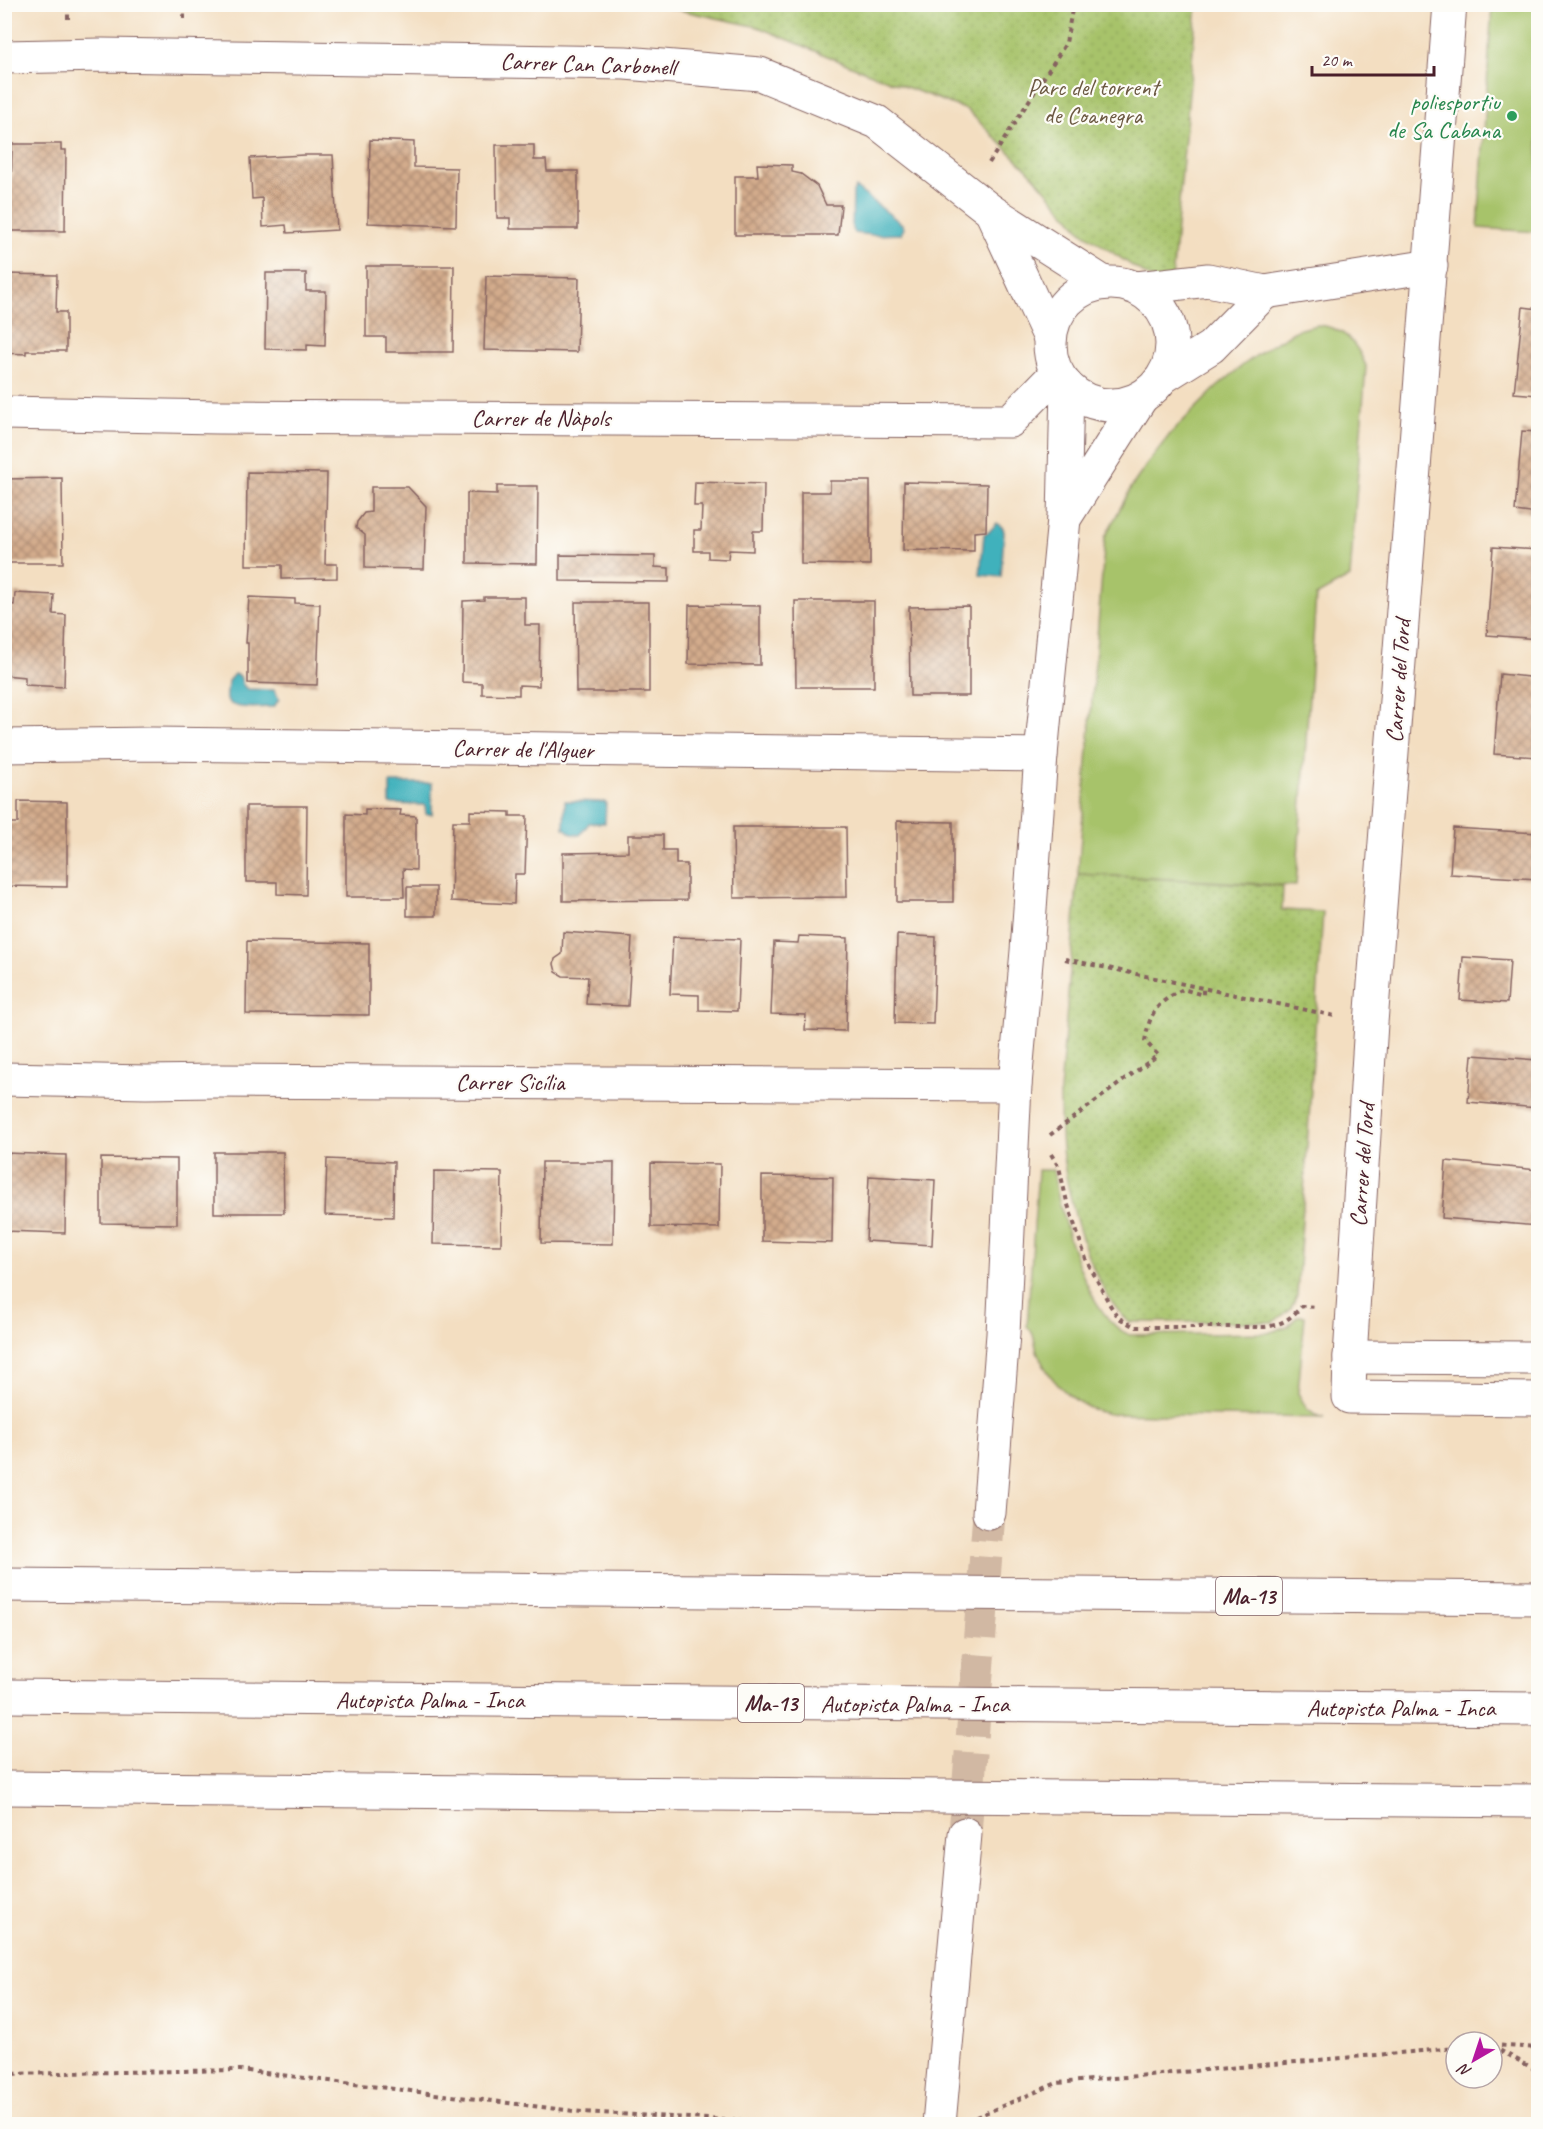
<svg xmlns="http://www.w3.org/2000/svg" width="1543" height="2129" font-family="Caveat,sans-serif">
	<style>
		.green { fill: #a7c36a; stroke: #78714a; stroke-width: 1.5 }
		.park { fill: url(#park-dots); stroke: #78714a; stroke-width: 1.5 }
		.water { fill: #41b1bc; stroke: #466874; stroke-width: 1.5 }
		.building { fill: url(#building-cross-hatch) }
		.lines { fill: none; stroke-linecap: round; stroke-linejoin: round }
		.minor-tunnel { stroke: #d1b8a3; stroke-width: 33; stroke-dasharray: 33 16; stroke-linecap: butt }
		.minor-casing { stroke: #856260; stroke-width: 35 }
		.trunk-casing { stroke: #856260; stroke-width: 35 }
		.motorway-casing { stroke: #856260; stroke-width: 35 }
		.path { stroke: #856260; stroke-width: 4; stroke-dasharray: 4.5 4.5; stroke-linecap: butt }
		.minor { stroke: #fff; stroke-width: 33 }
		.trunk { stroke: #fff; stroke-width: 33 }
		.motorway { stroke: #fff; stroke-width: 33 }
		.leisure-dot { fill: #2e9e5b; stroke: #fdfcf7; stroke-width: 2 }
		.labels { text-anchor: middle; stroke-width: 4.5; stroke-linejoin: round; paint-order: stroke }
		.shield { fill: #fdfcf7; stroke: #806168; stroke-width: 1.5 }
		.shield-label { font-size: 22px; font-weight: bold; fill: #4a1f2b }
		.street-label { font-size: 24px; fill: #4a1f2b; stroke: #fdfcf7 }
		.park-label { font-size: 24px; fill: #6b5841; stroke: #fdfcf7 }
		.leisure-label { font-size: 24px; fill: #27864d; stroke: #fdfcf7; text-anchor: end }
	</style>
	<defs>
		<pattern id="park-dots" width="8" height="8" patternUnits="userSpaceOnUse" patternTransform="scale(1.5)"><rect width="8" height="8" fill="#a7c36a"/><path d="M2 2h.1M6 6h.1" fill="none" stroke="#91a75c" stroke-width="1.8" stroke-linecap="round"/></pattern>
		<pattern id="building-cross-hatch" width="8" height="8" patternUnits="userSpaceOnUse" patternTransform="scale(1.5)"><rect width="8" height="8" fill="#d3ac8c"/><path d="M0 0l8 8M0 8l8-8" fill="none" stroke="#ad8b73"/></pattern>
	</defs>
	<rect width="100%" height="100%" fill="#fdfcf7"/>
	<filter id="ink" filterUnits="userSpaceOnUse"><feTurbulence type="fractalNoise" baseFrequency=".0167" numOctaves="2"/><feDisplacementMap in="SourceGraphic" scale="12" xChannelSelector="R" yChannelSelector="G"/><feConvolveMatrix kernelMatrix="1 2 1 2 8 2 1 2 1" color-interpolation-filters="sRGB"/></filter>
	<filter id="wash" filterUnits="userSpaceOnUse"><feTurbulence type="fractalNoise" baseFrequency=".008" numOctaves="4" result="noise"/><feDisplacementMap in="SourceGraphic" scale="24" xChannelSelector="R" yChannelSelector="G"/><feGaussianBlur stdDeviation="1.35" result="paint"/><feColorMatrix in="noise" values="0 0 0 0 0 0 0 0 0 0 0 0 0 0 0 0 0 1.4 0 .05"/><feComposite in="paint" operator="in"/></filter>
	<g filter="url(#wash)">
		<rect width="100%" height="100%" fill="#f3dec1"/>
		<!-- green -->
		<g class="green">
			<path d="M 1492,5 L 1538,5 L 1538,232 L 1478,228 Z"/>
			<path d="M 1317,325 C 1344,327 1356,342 1366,366 L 1350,577 L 1316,596 L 1296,886 L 1078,874 L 1105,537 L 1132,486 L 1150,460 L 1171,433 L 1216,388 L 1243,365 L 1270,346 L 1297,330 Z"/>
			<path d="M 1038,1170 L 1053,1170 C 1060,1212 1086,1319 1130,1335 L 1268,1333 L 1288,1326 L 1298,1316 L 1305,1316 L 1298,1393 L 1307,1409 L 1315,1415 L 1325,1418 L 1109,1414 C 1079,1409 1051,1384 1039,1356 C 1034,1346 1036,1334 1027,1326 Z"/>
		</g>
		<!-- park -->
		<g class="park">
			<path d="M 656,5 L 1197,5 L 1171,292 L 1082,232 L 1031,173 L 967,110 L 861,70 L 758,27 Z"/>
			<path d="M 1078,874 L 1283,886 L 1282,910 L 1323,912 L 1297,1295 L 1290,1310 L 1273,1322 L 1129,1322 C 1091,1288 1070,1207 1063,1157 C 1060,1136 1060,1114 1060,1092 Z"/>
		</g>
		<!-- water -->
		<g class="water">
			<path d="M 856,188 L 902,224 L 904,228 L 901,234 L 873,235 L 854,233 L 852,229 L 853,192 Z"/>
			<path d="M 997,523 L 1003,528 L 1004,532 L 1001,577 L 980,575 L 984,534 L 988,533 Z"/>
			<path d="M 234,674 L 240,676 L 243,685 L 247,689 L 274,690 L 279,699 L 274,707 C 264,707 231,711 227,700 C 226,695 228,686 228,681 Z"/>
			<path d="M 390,783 L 432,783 L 432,814 L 426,814 L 425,805 L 390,804 Z"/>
			<path d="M 565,801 L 606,802 L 605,823 L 589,823 L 580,835 L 572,834 L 564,828 Z"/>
		</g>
		<g id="blocks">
			<!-- building -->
			<g class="building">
				<path d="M 370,140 L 414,142 L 414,167 L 457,168 L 456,226 L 368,223 Z"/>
				<path d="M 12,144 L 61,144 L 61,150 L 66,150 L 65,231 L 7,231 L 8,192 L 11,192 Z"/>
				<path d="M 496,145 L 534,145 L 534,160 L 546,160 L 547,171 L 578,171 L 578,229 L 510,229 L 510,218 L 497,218 Z"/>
				<path d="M 304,155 L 333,155 L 337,230 L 287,233 L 286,225 L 263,227 L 262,198 L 252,199 L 250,158 Z"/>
				<path d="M 757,164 L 792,165 L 792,172 L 801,174 L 817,186 L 826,205 L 841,205 L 838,235 L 735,235 L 735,176 L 758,176 Z"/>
				<path d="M 366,266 L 454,266 L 453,352 L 386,352 L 386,337 L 366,337 Z"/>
				<path d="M 266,273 L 306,273 L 306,291 L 326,291 L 325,346 L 307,345 L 307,350 L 265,349 Z"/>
				<path d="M 4,274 L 57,275 L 56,312 L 66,312 L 66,351 L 26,351 L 26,354 L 4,353 Z"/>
				<path d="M 486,276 L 579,278 L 577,352 L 484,350 Z"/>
				<path d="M 1523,307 L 1538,309 L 1538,395 L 1514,393 Z"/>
				<path d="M 1522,431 L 1538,432 L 1538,514 L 1515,511 Z"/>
				<path d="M 247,472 L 327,473 L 325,564 L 337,564 L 337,578 L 282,579 L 282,565 L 246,565 Z"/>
				<path d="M 62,478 L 63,563 L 4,563 L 4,479 Z"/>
				<path d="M 830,481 L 870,481 L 870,565 L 801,564 L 801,492 L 830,492 Z"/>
				<path d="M 695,482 L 764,484 L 763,531 L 753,531 L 753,551 L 729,550 L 728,559 L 708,558 L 708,551 L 694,551 L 694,530 L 701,530 L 702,506 L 694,506 Z"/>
				<path d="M 904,482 L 987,484 L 986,531 L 974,532 L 974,551 L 903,550 Z"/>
				<path d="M 497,486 L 538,486 L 537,564 L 467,563 L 467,493 L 497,494 Z"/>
				<path d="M 371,487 L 408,487 L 426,506 L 424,569 L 365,568 L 365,535 L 356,528 L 357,522 L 364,513 L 371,512 Z"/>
				<path d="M 1493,547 L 1538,550 L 1538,639 L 1487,635 Z"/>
				<path d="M 560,555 L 655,556 L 655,567 L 669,568 L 669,582 L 560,581 Z"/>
				<path d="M 15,593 L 54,595 L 53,614 L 66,615 L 64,687 L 25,685 L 25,677 L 4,675 L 4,604 L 14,605 Z"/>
				<path d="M 249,597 L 295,599 L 295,603 L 320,604 L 317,685 L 248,683 L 248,643 L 246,643 Z"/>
				<path d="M 484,597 L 525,597 L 525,625 L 540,625 L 539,686 L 519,685 L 519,695 L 482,694 L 482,683 L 462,682 L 463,601 L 484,600 Z"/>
				<path d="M 795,601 L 874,601 L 874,687 L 796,687 Z"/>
				<path d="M 575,602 L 649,602 L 649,692 L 576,692 Z"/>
				<path d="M 689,605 L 760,606 L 760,665 L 688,664 Z"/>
				<path d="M 969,606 L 969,696 L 910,696 L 909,607 Z"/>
				<path d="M 1500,674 L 1538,678 L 1538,757 L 1494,754 Z"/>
				<path d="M 18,801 L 67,802 L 67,887 L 4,886 L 4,823 L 18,823 Z"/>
				<path d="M 246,806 L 307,806 L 306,895 L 277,894 L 277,882 L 246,882 Z"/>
				<path d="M 365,809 L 401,810 L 400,815 L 416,816 L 416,870 L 403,869 L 404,897 L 346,897 L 346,814 L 365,815 Z"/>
				<path d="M 470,811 L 510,812 L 510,816 L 527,816 L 525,874 L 515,874 L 514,904 L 451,901 L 453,821 L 470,821 Z"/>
				<path d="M 897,821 L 953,822 L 953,902 L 897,902 Z"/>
				<path d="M 733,827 L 846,827 L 847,897 L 734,898 Z"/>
				<path d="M 1453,828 L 1538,833 L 1538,879 L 1450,874 Z"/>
				<path d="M 628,835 L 663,835 L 663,850 L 676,850 L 676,864 L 687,864 L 687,900 L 563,901 L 563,853 L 628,852 Z"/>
				<rect x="407" y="887" width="29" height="29"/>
				<path d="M 563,932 L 632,937 L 628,1006 L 586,1004 L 588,977 L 563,976 L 556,972 L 554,964 L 555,959 L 562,954 Z"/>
				<path d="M 897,935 L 936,937 L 933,1024 L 895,1023 Z"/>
				<path d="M 799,936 L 848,938 L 846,1031 L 805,1030 L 806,1015 L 771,1014 L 774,942 L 798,943 Z"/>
				<path d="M 673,937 L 740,939 L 737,1011 L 699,1010 L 699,995 L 670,994 Z"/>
				<path d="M 247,941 L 369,943 L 369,1015 L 246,1014 Z"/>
				<path d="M 1463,957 L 1510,960 L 1507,1003 L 1460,1000 Z"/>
				<path d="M 1472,1055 L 1538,1060 L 1538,1108 L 1468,1102 Z"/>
				<path d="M 214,1152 L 283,1152 L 284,1213 L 214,1213 Z"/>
				<path d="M 4,1153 L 66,1155 L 65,1233 L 4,1231 Z"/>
				<path d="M 101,1158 L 177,1159 L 177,1224 L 101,1223 Z"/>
				<path d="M 327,1159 L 394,1162 L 393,1217 L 325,1215 Z"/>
				<path d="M 1446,1161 L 1538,1170 L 1538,1226 L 1442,1218 Z"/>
				<path d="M 542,1162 L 614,1162 L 613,1244 L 541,1243 Z"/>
				<path d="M 651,1163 L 720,1164 L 719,1228 L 651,1227 Z"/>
				<path d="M 434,1171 L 502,1172 L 501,1245 L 433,1244 Z"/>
				<path d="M 762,1176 L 833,1177 L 832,1243 L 762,1241 Z"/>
				<path d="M 869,1176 L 935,1180 L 932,1245 L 866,1241 Z"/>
			</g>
		</g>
	</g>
	<g filter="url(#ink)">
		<use href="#blocks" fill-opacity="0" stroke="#856260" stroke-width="1.5"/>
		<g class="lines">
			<!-- minor-tunnel -->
			<path class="minor-tunnel" d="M 965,1834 L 989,1513"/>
			<!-- minor casing -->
			<g class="minor-casing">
				<g id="minor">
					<path d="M 1450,4 L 1371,1023 L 1350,1357 L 1349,1397 L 1538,1399"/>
					<path d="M 4,57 L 102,55 L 625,63 L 760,74 L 877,122 L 991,211 L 1104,283"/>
					<path d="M 991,211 L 1050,338"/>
					<circle cx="1111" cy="344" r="61"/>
					<path d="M 1137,288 L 1208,280 L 1265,292 L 1431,266"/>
					<path d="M 1163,377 L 1211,347 L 1265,292"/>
					<path d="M 4,413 L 218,417 L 1010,421 L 1057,373"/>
					<path d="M 1064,519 L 1141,398"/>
					<path d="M 4,746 L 152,744 L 1041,755"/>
					<path d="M 4,1079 L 146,1082 L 215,1081 L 1015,1085"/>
					<path d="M 1350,1357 L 1538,1358"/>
					<path d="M 989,1513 L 1003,1334 L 1015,1085 L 1027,951 L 1041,755 L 1064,519 L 1067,386"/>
					<path d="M 939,2124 L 965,1834"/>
				</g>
			</g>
			<!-- trunk casing -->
			<g class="trunk-casing">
				<path id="trunk" d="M 4,1788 L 1538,1801"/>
			</g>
			<!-- motorway casing -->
			<g class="motorway-casing">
				<g id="motorway">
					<path d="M 4,1585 L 1538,1598"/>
					<path d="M 4,1696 L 1538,1709"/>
				</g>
			</g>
			<!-- path -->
			<g class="path">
				<path d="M 68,19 L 68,4"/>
				<path d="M 184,19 L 184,4"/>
				<path d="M 989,163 L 1066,43 L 1073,4"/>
				<path d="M 1065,959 L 1335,1016"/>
				<path d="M 1050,1135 L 1158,1055 L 1145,1041 C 1150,1011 1157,1003 1183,989 L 1203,995 L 1203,988"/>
				<path d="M 1051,1154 L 1059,1167 L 1067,1202 L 1086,1259 L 1110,1305 L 1119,1318 L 1135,1327 L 1264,1327 C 1282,1325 1290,1319 1302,1306 L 1316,1307"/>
				<path d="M 1492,2045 L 1538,2048"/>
				<path d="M 1492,2046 L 1538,2071"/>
				<path d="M 4,2074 L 240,2070 L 582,2112 L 797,2124"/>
				<path d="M 976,2117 L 1057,2083 L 1456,2048"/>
			</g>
			<!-- minor -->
			<use href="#minor" class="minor"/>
			<!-- trunk -->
			<use href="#trunk" class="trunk"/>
			<!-- motorway -->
			<use href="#motorway" class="motorway"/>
		</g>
	</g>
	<!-- markers -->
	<circle class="leisure-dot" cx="1512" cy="116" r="6"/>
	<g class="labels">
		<!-- shield labels -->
		<g class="shield">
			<rect x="1216" y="1577" width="66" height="38" rx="4.5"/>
			<rect x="738" y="1684" width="66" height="38" rx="4.5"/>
		</g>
		<g class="shield-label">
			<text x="1249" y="1604">Ma-13</text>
			<text x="771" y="1711">Ma-13</text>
		</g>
		<!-- street labels -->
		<g class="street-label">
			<text transform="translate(588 64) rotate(2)" y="8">Carrer Can Carbonell</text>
			<text x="541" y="426">Carrer de Nàpols</text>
			<text transform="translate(1398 681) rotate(-86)" y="8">Carrer del Tord</text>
			<text transform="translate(523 749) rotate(1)" y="8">Carrer de l'Alguer</text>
			<text x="510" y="1090">Carrer Sicília</text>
			<text transform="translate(1362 1165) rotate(-86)" y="8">Carrer del Tord</text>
			<text x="430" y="1708">Autopista Palma - Inca</text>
			<text x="915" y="1712">Autopista Palma - Inca</text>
			<text x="1401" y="1716">Autopista Palma - Inca</text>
		</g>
		<!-- park labels -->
		<g class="park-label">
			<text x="1093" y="95">Parc del torrent<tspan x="1093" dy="28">de Coanegra</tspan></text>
		</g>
		<!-- leisure labels -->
		<g class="leisure-label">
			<text x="1500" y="110">poliesportiu<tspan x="1500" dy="28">de Sa Cabana</tspan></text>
		</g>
	</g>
	<!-- margin -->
	<rect width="1543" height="2129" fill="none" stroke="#fdfcf7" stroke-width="24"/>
	<!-- north arrow -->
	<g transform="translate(1474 2060) rotate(219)"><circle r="28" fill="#fdfcf7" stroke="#b5a4a5" stroke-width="1.5"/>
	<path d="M0-4.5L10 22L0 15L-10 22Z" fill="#b5179e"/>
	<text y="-9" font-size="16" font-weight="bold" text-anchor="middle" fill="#4a1f2b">N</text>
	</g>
	<!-- scale -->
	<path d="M1312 66v9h122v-9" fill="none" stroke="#4a1f2b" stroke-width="3"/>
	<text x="1321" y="66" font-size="18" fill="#4a1f2b" stroke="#fdfcf7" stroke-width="4.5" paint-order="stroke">20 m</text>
</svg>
